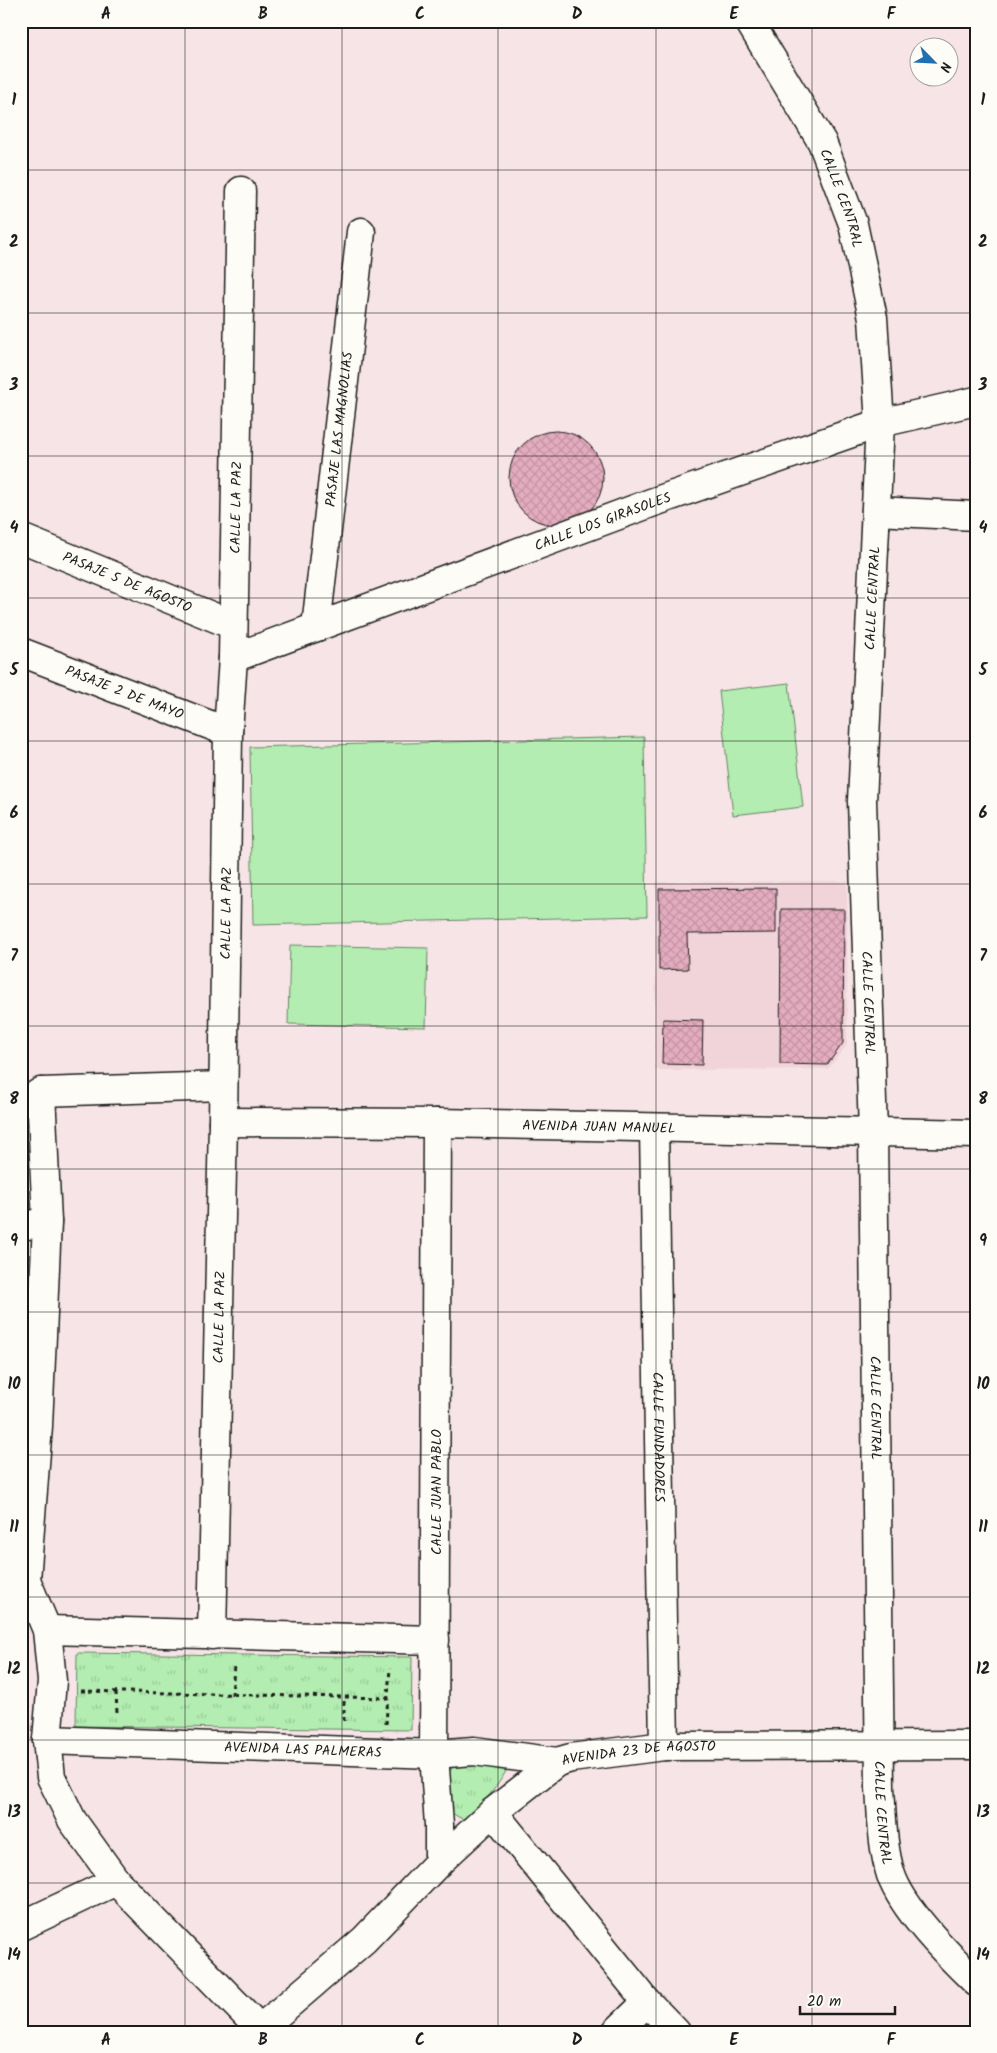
<svg xmlns="http://www.w3.org/2000/svg" width="997" height="2053" font-family="Kalam,sans-serif">
	<style>
		.built { fill: #f1d3da }
		.grass { fill: url(#grass-tufts); stroke: #688466 }
		.garden { fill: #b3edb1; stroke: #688466 }
		.building { fill: url(#building-cross-hatch); stroke: #1c1c1c }
		.lines { fill: none; stroke-linecap: round; stroke-linejoin: round }
		.minor-casing { stroke: #1c1c1c; stroke-width: 31 }
		.path { stroke: #1c1c1c; stroke-width: 3; stroke-dasharray: 4 4; stroke-linecap: butt }
		.minor { stroke: #fdfcf7; stroke-width: 28 }
		.grid { fill: none; stroke: #1c1c1c; stroke-width: 1; stroke-opacity: 0.55 }
		.labels { text-anchor: middle; stroke-width: 4.5; stroke-linejoin: round; paint-order: stroke }
		.street-label { font-size: 14px; fill: #1c1c1c; stroke: #fdfcf7 }
		.neatline { fill: none; stroke: #1c1c1c; stroke-width: 2 }
		.grid-label { font-size: 16px; text-anchor: middle; font-weight: bold; fill: #1c1c1c }
	</style>
	<defs>
		<pattern id="grass-tufts" width="24" height="20" patternUnits="userSpaceOnUse" patternTransform="scale(1.25)"><rect width="24" height="20" fill="#b3edb1"/><path d="M3 7l-1-3M5 7V3M7 7l1-3M15 17l-1-3M17 17v-4M19 17l1-3" fill="none" stroke="#99cb98"/></pattern>
		<pattern id="building-cross-hatch" width="8" height="8" patternUnits="userSpaceOnUse" patternTransform="scale(1.25)"><rect width="8" height="8" fill="#e4acbf"/><path d="M0 0l8 8M0 8l8-8" fill="none" stroke="#c393a4"/></pattern>
	</defs>
	<rect width="100%" height="100%" fill="#f6e4e6"/>
	<filter id="ink" filterUnits="userSpaceOnUse"><feTurbulence type="fractalNoise" baseFrequency=".02" numOctaves="2"/><feDisplacementMap in="SourceGraphic" scale="10" xChannelSelector="R" yChannelSelector="G"/><feConvolveMatrix kernelMatrix="1 2 1 2 8 2 1 2 1" color-interpolation-filters="sRGB"/></filter>
	<g filter="url(#ink)">
		<!-- built -->
		<path class="built" d="M 847,881 L 847,1045 L 828,1069 L 655,1070 L 656,882 Z"/>
		<!-- grass -->
		<g class="grass">
			<path d="M 77,1653 L 412,1657 L 411,1730 L 76,1726 Z"/>
			<path d="M 459,1757 L 510,1764 C 499,1785 483,1806 463,1819 C 436,1810 444,1774 459,1757 Z"/>
		</g>
		<!-- garden -->
		<g class="garden">
			<path d="M 789,683 L 803,807 L 733,815 L 719,691 Z"/>
			<path d="M 644,737 L 647,916 L 253,925 L 250,747 Z"/>
			<path d="M 290,945 L 428,948 L 426,1027 L 288,1024 Z"/>
		</g>
		<!-- building -->
		<g class="building">
			<circle cx="556" cy="478" r="47"/>
			<path d="M 776,888 L 776,933 L 687,934 L 688,969 L 659,970 L 659,889 Z"/>
			<path d="M 781,909 L 844,909 L 843,1043 L 827,1065 L 780,1064 Z"/>
			<path d="M 663,1019 L 703,1020 L 702,1065 L 662,1064 Z"/>
		</g>
		<g class="lines">
			<!-- minor casing -->
			<g class="minor-casing">
				<g id="minor">
					<path id="s1" d="M 749,21 L 822,142 L 853,224 L 873,318 L 880,423 L 862,801 L 873,1132 L 880,1788 C 882,1816 882,1847 891,1875 C 903,1910 949,1956 976,1982"/>
					<path d="M 876,511 L 976,516"/>
					<path id="s2" d="M 21,538 L 233,625"/>
					<path id="s3" d="M 316,627 L 361,232"/>
					<path id="s4" d="M 21,652 L 228,732"/>
					<path id="s5" d="M 233,658 L 651,503 L 880,423 L 976,401"/>
					<path d="M 41,1092 L 47,1222"/>
					<path d="M 21,1104 L 41,1092 L 223,1086"/>
					<path id="s6" d="M 223,1122 L 437,1123 L 976,1134"/>
					<path d="M 437,1123 L 434,1754 L 439,1825 L 439,1862"/>
					<path id="s7" d="M 654,1128 L 664,1746"/>
					<path d="M 21,1226 L 47,1222 L 38,1426 L 26,1580"/>
					<path d="M 21,1578 L 26,1580 L 47,1630 L 52,1681 L 47,1740 L 51,1777 L 72,1820 L 116,1881 L 263,2032"/>
					<path d="M 47,1630 L 435,1640"/>
					<path id="s8" d="M 212,1635 L 223,1122 L 228,732 L 233,658 L 241,191"/>
					<path id="s9" d="M 47,1740 L 434,1754 L 474,1751 L 557,1762"/>
					<path d="M 493,1812 L 647,2002 L 676,2032"/>
					<path d="M 21,1926 L 116,1881"/>
					<path id="s10" d="M 254,2032 L 260,2029 L 364,1940 L 439,1862 L 493,1812 L 557,1762 L 571,1758 L 664,1746 L 976,1745"/>
					<path d="M 616,2032 L 647,2002"/>
				</g>
			</g>
			<!-- path -->
			<g class="path">
				<path d="M 81,1691 L 388,1698"/>
				<path d="M 116,1692 L 117,1713"/>
				<path d="M 232,1695 L 234,1666"/>
				<path d="M 344,1721 L 344,1697"/>
				<path d="M 386,1724 L 390,1668"/>
			</g>
			<!-- minor -->
			<use href="#minor" class="minor"/>
		</g>
	</g>
	<!-- grid -->
	<path class="grid" d="M 185,21 L 185,2032M 342,21 L 342,2032M 498,21 L 498,2032M 656,21 L 656,2032M 812,21 L 812,2032M 21,170 L 976,170M 21,313 L 976,313M 21,456 L 976,456M 21,598 L 976,598M 21,741 L 976,741M 21,884 L 976,884M 21,1026 L 976,1026M 21,1169 L 976,1169M 21,1312 L 976,1312M 21,1455 L 976,1455M 21,1597 L 976,1597M 21,1740 L 976,1740M 21,1883 L 976,1883"/>
	<g class="labels">
		<!-- street labels -->
		<g class="street-label">
			<text dy="5" stroke="none"><textPath href="#s1" startOffset="201">CALLE CENTRAL</textPath></text>
			<text dy="5" stroke="none"><textPath href="#s3" startOffset="199">PASAJE LAS MAGNOLIAS</textPath></text>
			<text dy="5" stroke="none"><textPath href="#s8" startOffset="1128">CALLE LA PAZ</textPath></text>
			<text dy="5" stroke="none"><textPath href="#s5" startOffset="394">CALLE LOS GIRASOLES</textPath></text>
			<text dy="5" stroke="none"><textPath href="#s2" startOffset="115">PASAJE 5 DE AGOSTO</textPath></text>
			<text transform="translate(872 598) rotate(-87)" y="5">CALLE CENTRAL</text>
			<text dy="5" stroke="none"><textPath href="#s4" startOffset="111">PASAJE 2 DE MAYO</textPath></text>
			<text dy="5" stroke="none"><textPath href="#s8" startOffset="722">CALLE LA PAZ</textPath></text>
			<text dy="5" stroke="none"><textPath href="#s1" startOffset="1011">CALLE CENTRAL</textPath></text>
			<text dy="5" stroke="none"><textPath href="#s6" startOffset="376">AVENIDA JUAN MANUEL</textPath></text>
			<text dy="5" stroke="none"><textPath href="#s8" startOffset="318">CALLE LA PAZ</textPath></text>
			<text dy="5" stroke="none"><textPath href="#s1" startOffset="1416">CALLE CENTRAL</textPath></text>
			<text dy="5" stroke="none"><textPath href="#s7" startOffset="309">CALLE FUNDADORES</textPath></text>
			<text transform="translate(436 1492) rotate(-90)" y="5">CALLE JUAN PABLO</text>
			<text dy="5" stroke="none"><textPath href="#s9" startOffset="256">AVENIDA LAS PALMERAS</textPath></text>
			<text dy="5" stroke="none"><textPath href="#s10" startOffset="489">AVENIDA 23 DE AGOSTO</textPath></text>
			<text dy="5" stroke="none"><textPath href="#s1" startOffset="1821">CALLE CENTRAL</textPath></text>
		</g>
	</g>
	<!-- margin -->
	<rect width="997" height="2053" fill="none" stroke="#fdfcf7" stroke-width="55"/>
	<!-- north arrow -->
	<g transform="translate(934 62) rotate(114)"><circle r="24" fill="#fdfcf7" stroke="#a3a29f"/>
	<path d="M0-4L9 19L0 12L-9 19Z" fill="#1f6fb2"/>
	<text y="-8" font-size="14" font-weight="bold" text-anchor="middle" fill="#1c1c1c">N</text>
	</g>
	<!-- scale -->
	<path d="M800 2006v8h95v-8" fill="none" stroke="#1c1c1c" stroke-width="2.5"/>
	<text x="807" y="2006" font-size="15" fill="#1c1c1c" stroke="#fdfcf7" stroke-width="4" paint-order="stroke">20 m</text>
	<rect x="28" y="28" width="942" height="1998" class="neatline"/>
	<g class="grid-label">
		<text x="106" y="19">A</text>
		<text x="263" y="19">B</text>
		<text x="420" y="19">C</text>
		<text x="577" y="19">D</text>
		<text x="734" y="19">E</text>
		<text x="891" y="19">F</text>
		<text x="14" y="105">1</text>
		<text x="983" y="105">1</text>
		<text x="14" y="247">2</text>
		<text x="983" y="247">2</text>
		<text x="14" y="390">3</text>
		<text x="983" y="390">3</text>
		<text x="14" y="533">4</text>
		<text x="983" y="533">4</text>
		<text x="14" y="675">5</text>
		<text x="983" y="675">5</text>
		<text x="14" y="818">6</text>
		<text x="983" y="818">6</text>
		<text x="14" y="961">7</text>
		<text x="983" y="961">7</text>
		<text x="14" y="1104">8</text>
		<text x="983" y="1104">8</text>
		<text x="14" y="1246">9</text>
		<text x="983" y="1246">9</text>
		<text x="14" y="1389">10</text>
		<text x="983" y="1389">10</text>
		<text x="14" y="1532">11</text>
		<text x="983" y="1532">11</text>
		<text x="14" y="1674">12</text>
		<text x="983" y="1674">12</text>
		<text x="14" y="1817">13</text>
		<text x="983" y="1817">13</text>
		<text x="14" y="1960">14</text>
		<text x="983" y="1960">14</text>
		<text x="106" y="2045">A</text>
		<text x="263" y="2045">B</text>
		<text x="420" y="2045">C</text>
		<text x="577" y="2045">D</text>
		<text x="734" y="2045">E</text>
		<text x="891" y="2045">F</text>
	</g>
</svg>
